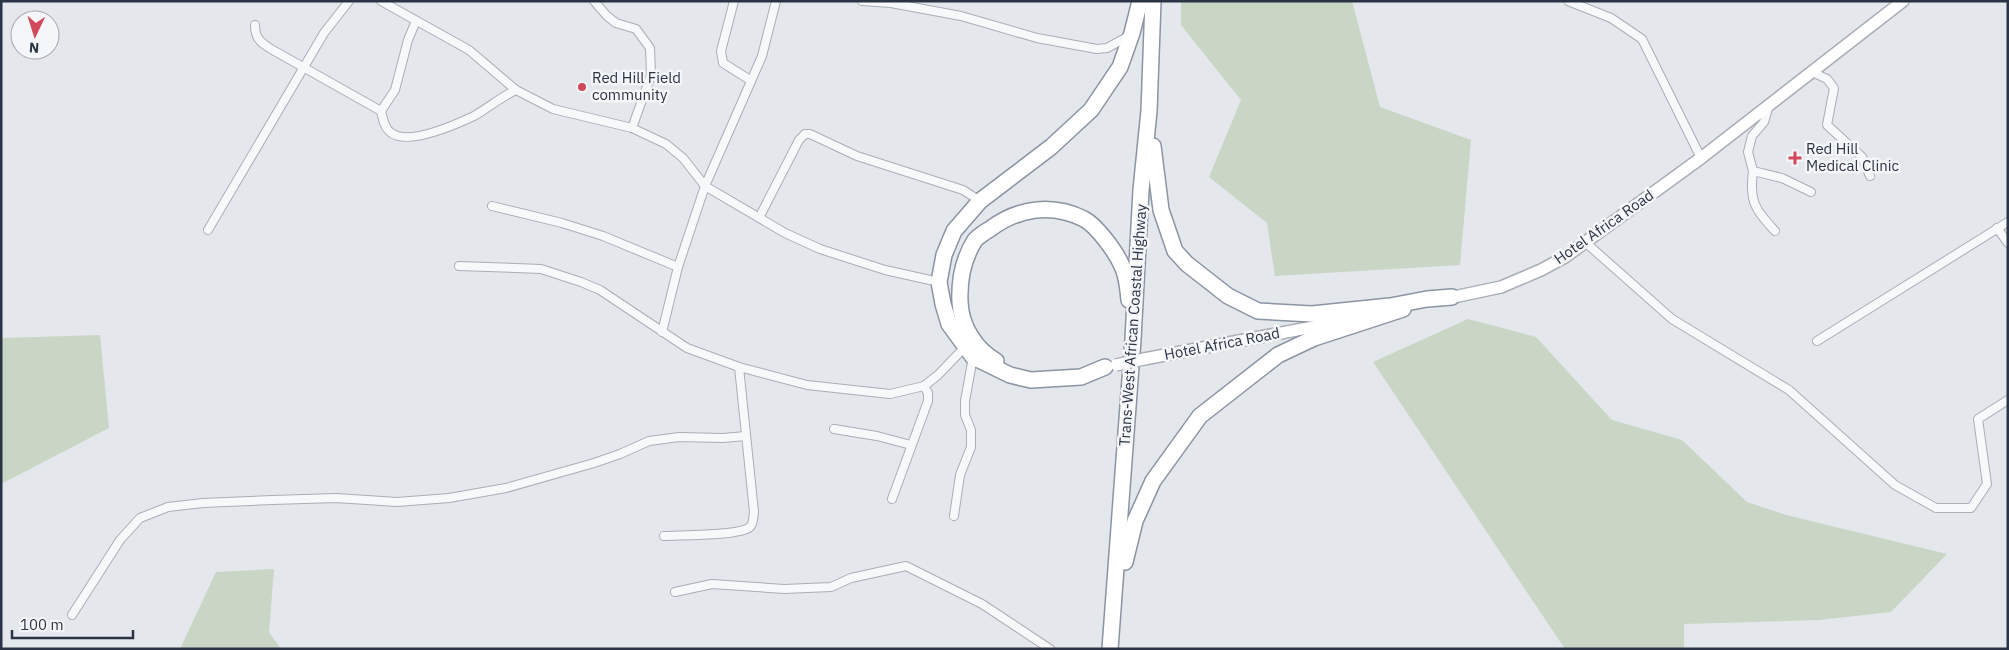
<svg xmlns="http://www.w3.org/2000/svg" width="2009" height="650" font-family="'IBM Plex Sans',sans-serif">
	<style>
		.green { fill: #c9d6c5 }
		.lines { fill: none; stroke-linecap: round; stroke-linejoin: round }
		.street-casing { stroke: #a9aeb7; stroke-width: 10 }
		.secondary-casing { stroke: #a9aeb7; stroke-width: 14 }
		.highway-casing { stroke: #8b94a3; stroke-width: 18 }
		.street { stroke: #f7f8fa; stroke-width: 8 }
		.secondary { stroke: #fff; stroke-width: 11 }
		.highway { stroke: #fff; stroke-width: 15 }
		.secondary-bridge-casing { stroke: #a9aeb7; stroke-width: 14; stroke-linecap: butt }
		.secondary-bridge { stroke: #fff; stroke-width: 11 }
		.poi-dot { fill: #d1495b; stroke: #f4f6f9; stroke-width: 2 }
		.labels { text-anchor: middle; stroke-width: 5; stroke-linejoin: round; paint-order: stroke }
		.poi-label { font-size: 15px; fill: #2b3445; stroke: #f4f6f9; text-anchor: start }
		.street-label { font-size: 15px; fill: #2b3445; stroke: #f4f6f9 }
	</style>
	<rect width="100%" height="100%" fill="#e4e7ec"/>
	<!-- green -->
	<g class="green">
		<path d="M 1181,1 L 1352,1 L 1380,107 L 1471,140 L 1460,265 L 1275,276 L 1267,223 L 1209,177 L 1241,100 L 1181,25 Z"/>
		<path d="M 1468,319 L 1536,337 L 1612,420 L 1682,440 L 1747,502 L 1786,515 L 1947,554 L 1891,612 L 1819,620 L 1684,624 L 1684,649 L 1565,649 L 1373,362 Z"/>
		<path d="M 100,335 L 109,428 L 1,484 L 1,338 Z"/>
		<path d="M 274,569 L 269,632 L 281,649 L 180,649 L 216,572 Z"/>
	</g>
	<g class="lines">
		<!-- street casing -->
		<g class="street-casing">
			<g id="street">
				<path d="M 381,1 L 469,50 L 516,90 L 553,109 L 632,128 L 666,144 L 683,158 L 705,186 L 785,233 L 820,249 L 885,270 L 939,282"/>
				<path d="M 594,1 L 607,16 L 616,23 L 636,29 L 650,48 L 651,75 L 632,128"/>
				<path d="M 734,1 L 721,51 L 723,63 L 750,80"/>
				<path d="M 862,1 L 891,3 L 961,16 L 1037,38 L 1097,49 L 1107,48 L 1129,36"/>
				<path d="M 1568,1 L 1611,18 L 1642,39 L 1701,158"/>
				<path d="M 255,25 C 255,38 260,42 271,49 L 381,111 L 395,90 L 408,40 L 416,21"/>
				<path d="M 1812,72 L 1827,79 L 1834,88 L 1827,125 L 1862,157 L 1870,176"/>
				<path d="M 1769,105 L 1764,122 L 1752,136 L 1748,152 L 1753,171 L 1782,178 L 1811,192"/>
				<path d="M 381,111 C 383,119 384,127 390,132 C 407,147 457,124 474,116 C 488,108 501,97 516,90"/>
				<path d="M 1753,171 C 1749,201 1755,210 1775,231"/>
				<path d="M 492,206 L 562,223 L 603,236 L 678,267"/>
				<path d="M 760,216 L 799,140 L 805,134 L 810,134 L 857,156 L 963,190 L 980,201"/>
				<path d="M 1997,228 L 2008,243"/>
				<path d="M 208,230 L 324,33 L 349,1"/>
				<path d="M 1585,242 L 1672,319 L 1789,390 L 1895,485 L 1936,508 L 1971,508 L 1987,484 L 1978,419 L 2008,400"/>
				<path d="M 459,266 L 541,269 L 581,282 L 600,290 L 687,348 L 739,367 L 807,385 L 890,394 L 924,386 L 938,375 L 965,347"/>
				<path d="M 662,332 L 678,267 L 705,186 L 762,56 L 776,1"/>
				<path d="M 1817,341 L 2008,222"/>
				<path d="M 834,429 L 877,436 L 911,445"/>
				<path d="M 892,499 L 928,401 L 928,393 L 924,386"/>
				<path d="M 954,516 L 960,475 L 971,447 L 971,430 L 965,415 L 965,401 L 973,357"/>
				<path d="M 664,536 C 680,535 740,536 750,527 C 754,523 753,517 754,512 L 739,367"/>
				<path d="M 675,592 L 712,584 L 784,589 L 831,587 L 851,578 L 906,566 L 982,604 L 1050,649"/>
				<path d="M 72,615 L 120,540 L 140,518 L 168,507 L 203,503 L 272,500 L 336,498 L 397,502 L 449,498 L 506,488 L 594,463 L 620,454 L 649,441 L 679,437 L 723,438 L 746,436"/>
			</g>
		</g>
		<!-- secondary casing -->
		<g class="secondary-casing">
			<g id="secondary">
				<path d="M 1444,299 L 1501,287 L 1541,270 L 1565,257 L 1701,158 L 1903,1"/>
				<path d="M 1144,359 L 1355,319"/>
			</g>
		</g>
		<!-- highway casing -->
		<g class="highway-casing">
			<g id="highway">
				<path d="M 1153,146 L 1161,210 L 1175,251 L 1187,264 L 1228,296 L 1258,311 L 1312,314 L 1390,306 L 1427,299 L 1452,297"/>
				<path d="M 996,361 C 975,349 961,326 960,302 C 959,280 963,259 975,240 C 979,236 985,232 990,229 C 1018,208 1052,203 1084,219 C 1097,226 1116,252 1122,266 C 1127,276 1128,289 1129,300"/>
				<path d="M 1105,367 L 1081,377 L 1031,380 L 1010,375 L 973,357 L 949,324 L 943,304 L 939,282 L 944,255 L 954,231 L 980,201 L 1051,147 L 1091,110 L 1120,67 L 1132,33 L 1140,1"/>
				<path d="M 1125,562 L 1135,521 L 1153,481 L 1200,416 L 1278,355 L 1314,338 L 1403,309"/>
				<path d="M 1110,649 L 1133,339 L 1141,190 L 1149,111 L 1153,1"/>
			</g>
		</g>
		<!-- street -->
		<use href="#street" class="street"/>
		<!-- secondary -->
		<use href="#secondary" class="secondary"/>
		<!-- highway -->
		<use href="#highway" class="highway"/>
		<!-- secondary-bridge casing -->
		<g class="secondary-bridge-casing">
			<path id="secondary-bridge" d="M 1116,365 L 1144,359"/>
		</g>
		<!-- secondary-bridge -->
		<use href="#secondary-bridge" class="secondary-bridge"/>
	</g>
	<!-- markers -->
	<g class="poi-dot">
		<circle cx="582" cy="87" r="5"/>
		<path d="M1792.5 150.5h5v5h5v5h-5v5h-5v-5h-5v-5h5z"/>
	</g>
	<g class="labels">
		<!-- poi labels -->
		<g class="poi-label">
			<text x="592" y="83">Red Hill Field<tspan x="592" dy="17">community</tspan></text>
			<text x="1806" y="154">Red Hill<tspan x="1806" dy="17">Medical Clinic</tspan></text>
		</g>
		<!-- street labels -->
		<g class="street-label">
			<text transform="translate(1604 227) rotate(-35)" y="5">Hotel Africa Road</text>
			<text transform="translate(1133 325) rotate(-86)" y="5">Trans-West African Coastal Highway</text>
			<text transform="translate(1222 344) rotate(-11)" y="5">Hotel Africa Road</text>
		</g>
	</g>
	<!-- border -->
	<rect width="2009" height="650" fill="none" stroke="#2b3445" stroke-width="5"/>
	<!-- north arrow -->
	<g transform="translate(35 35) rotate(184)"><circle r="24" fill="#f4f6f9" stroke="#a4a8b1"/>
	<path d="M0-4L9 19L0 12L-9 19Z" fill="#d1495b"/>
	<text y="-8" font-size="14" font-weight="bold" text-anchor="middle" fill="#2b3445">N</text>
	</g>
	<!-- scale -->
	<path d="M12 630v8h121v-8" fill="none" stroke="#2b3445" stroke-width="2.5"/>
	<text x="20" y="630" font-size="15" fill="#2b3445" stroke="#f4f6f9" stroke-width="4" paint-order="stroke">100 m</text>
</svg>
